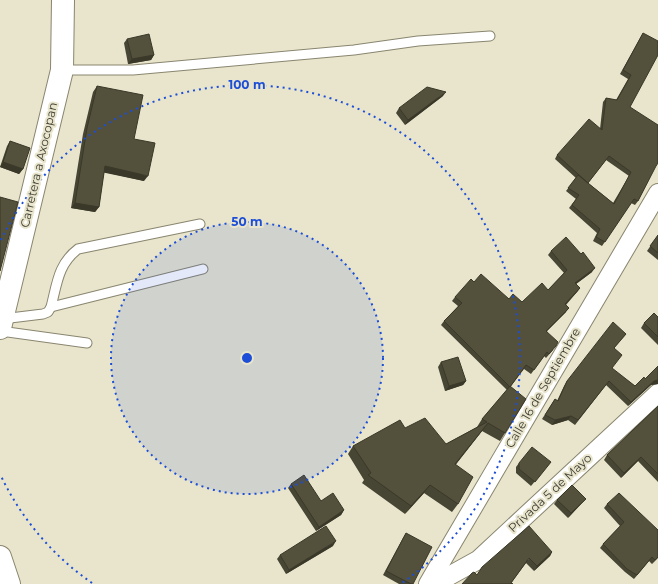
<svg xmlns="http://www.w3.org/2000/svg" width="658" height="584" font-family="Montserrat,sans-serif">
	<style>
		.lines { fill: none; stroke-linecap: round; stroke-linejoin: round }
		.lane-casing { stroke: #89856f; stroke-width: 11 }
		.street-casing { stroke: #89856f; stroke-width: 20 }
		.secondary-casing { stroke: #89856f; stroke-width: 24 }
		.lane { stroke: #fff; stroke-width: 9 }
		.street { stroke: #fff; stroke-width: 18 }
		.secondary { stroke: #fff; stroke-width: 22 }
		.wall { fill: #474533; fill-rule: evenodd }
		.shaded-wall { fill: #3a3829 }
		.building { fill: #53503b; stroke: #3a3829 }
		.ring { fill: none; stroke: #1d4ed8; stroke-width: 2; stroke-dasharray: 2 4 }
		.labels { text-anchor: middle; stroke-width: 4; stroke-linejoin: round; paint-order: stroke }
		.street-label { font-size: 12px; fill: #3d3c32; stroke: #e8e5cc }
		.centre { fill: #1d4ed8; stroke: #e8e5cc; stroke-width: 2 }
		.ring-label { font-size: 12px; text-anchor: middle; font-weight: bold; fill: #1d4ed8; stroke: #e8e5cc; stroke-width: 4; stroke-linejoin: round; paint-order: stroke }
	</style>
	<rect width="100%" height="100%" fill="#e8e5cc"/>
	<g class="lines">
		<!-- lane casing -->
		<g class="lane-casing">
			<g id="lane">
				<path d="M 62,70 L 133,70 L 354,50 L 418,41 L 490,36"/>
				<path d="M 51,307 L 203,269"/>
				<path d="M 2,319 L 43,314 L 48,312 L 51,307 C 57,284 58,264 78,249 L 200,224"/>
				<path d="M 0,331 L 87,343"/>
			</g>
		</g>
		<!-- street casing -->
		<g class="street-casing">
			<g id="street">
				<path d="M 433,576 L 449,576 L 478,560 L 658,393"/>
				<path d="M 428,584 L 658,193"/>
			</g>
		</g>
		<!-- secondary casing -->
		<g class="secondary-casing">
			<g id="secondary">
				<path d="M 0,328 L 62,70 L 63,0"/>
				<path d="M 0,557 L 9,584"/>
			</g>
		</g>
		<!-- lane -->
		<use href="#lane" class="lane"/>
		<!-- street -->
		<use href="#street" class="street"/>
		<!-- secondary -->
		<use href="#secondary" class="secondary"/>
	</g>
	<!-- wall -->
	<g class="wall">
		<path d="M 643,33 L 630,107 L 655,167 L 638,201 L 635,205 L 631,203 L 602,246 L 593,241 L 597,233 L 569,208 L 576,199 L 566,191 L 576,178 L 555,159 L 557,155 L 600,129 L 603,102 L 606,98 L 616,100 L 628,79 L 620,74 ZM 606,160 L 629,176 L 613,203 L 588,183 Z"/>
		<path d="M 127,39 L 154,55 L 151,60 L 128,64 L 124,43 Z"/>
		<path d="M 97,86 L 134,139 L 144,181 L 104,172 L 99,207 L 95,212 L 71,208 L 83,134 L 93,92 Z"/>
		<path d="M 443,96 L 405,125 L 396,113 L 399,108 Z"/>
		<path d="M 10,141 L 23,169 L 19,174 L 0,167 L 7,146 Z"/>
		<path d="M 658,235 L 658,260 L 647,251 Z"/>
		<path d="M 551,251 L 592,272 L 576,284 L 580,288 L 577,292 L 566,305 L 566,312 L 547,331 L 553,350 L 546,358 L 544,356 L 531,374 L 524,369 L 511,386 L 505,433 L 500,441 L 482,431 L 456,464 L 458,504 L 452,512 L 424,493 L 405,514 L 362,483 L 364,480 L 348,454 L 353,446 L 405,428 L 446,444 L 477,427 L 482,419 L 507,390 L 441,325 L 444,321 L 458,306 L 452,301 L 455,297 L 474,282 L 509,299 L 522,302 L 548,290 L 564,273 L 548,255 Z"/>
		<path d="M 658,317 L 658,345 L 641,328 L 644,323 Z"/>
		<path d="M 626,334 L 614,348 L 612,369 L 635,386 L 645,379 L 658,366 L 658,384 L 651,385 L 628,406 L 606,385 L 575,425 L 568,420 L 552,425 L 542,419 L 555,399 L 557,401 L 564,386 L 567,381 Z"/>
		<path d="M 441,362 L 466,381 L 463,385 L 445,391 L 438,367 Z"/>
		<path d="M 658,406 L 658,482 L 638,461 L 621,478 L 604,460 L 607,455 Z"/>
		<path d="M 551,462 L 531,486 L 516,473 L 516,467 L 519,463 Z"/>
		<path d="M 291,484 L 321,501 L 344,510 L 341,515 L 316,531 L 288,488 Z"/>
		<path d="M 586,499 L 582,503 L 568,518 L 554,504 L 557,500 Z"/>
		<path d="M 607,504 L 658,530 L 658,558 L 652,564 L 649,561 L 634,579 L 625,572 L 600,548 L 603,544 L 620,526 L 604,508 Z"/>
		<path d="M 406,533 L 413,584 L 399,584 L 383,575 L 403,538 Z"/>
		<path d="M 333,546 L 286,574 L 277,559 L 280,555 Z"/>
		<path d="M 552,552 L 550,556 L 534,571 L 526,563 L 511,583 L 477,575 Z"/>
	</g>
	<!-- shaded-wall -->
	<g class="shaded-wall">
		<path d="M 154,55 L 151,60 L 128,64 L 132,59 Z"/>
		<path d="M 446,92 L 443,96 L 405,125 L 408,120 Z"/>
		<path d="M 3,162 L 23,169 L 19,174 L 0,167 Z"/>
		<path d="M 105,166 L 148,176 L 144,181 L 101,172 Z"/>
		<path d="M 75,203 L 99,207 L 95,212 L 71,208 Z"/>
		<path d="M 595,268 L 592,272 L 572,287 L 575,283 Z"/>
		<path d="M 580,288 L 577,292 L 562,308 L 565,304 Z"/>
		<path d="M 569,308 L 566,312 L 543,335 L 546,331 Z"/>
		<path d="M 658,380 L 658,384 L 651,385 L 628,406 L 631,402 L 654,381 Z"/>
		<path d="M 466,381 L 463,385 L 445,391 L 449,386 Z"/>
		<path d="M 571,416 L 568,420 L 552,425 L 555,420 Z"/>
		<path d="M 488,423 L 482,431 L 450,472 L 455,464 Z"/>
		<path d="M 641,457 L 638,461 L 621,478 L 624,473 Z"/>
		<path d="M 430,485 L 424,493 L 405,514 L 411,506 Z"/>
		<path d="M 586,499 L 582,503 L 568,518 L 571,513 Z"/>
		<path d="M 344,510 L 341,515 L 316,531 L 319,527 Z"/>
		<path d="M 336,541 L 333,546 L 286,574 L 289,570 Z"/>
		<path d="M 552,552 L 550,556 L 534,571 L 537,566 Z"/>
	</g>
	<!-- building -->
	<g class="building">
		<path d="M 643,33 L 658,41 L 658,55 L 630,107 L 658,125 L 658,163 L 656,166 L 638,201 L 634,199 L 605,242 L 596,237 L 600,229 L 572,205 L 579,195 L 568,188 L 578,175 L 614,204 L 631,172 L 609,156 L 588,183 L 557,155 L 589,119 L 602,130 L 606,98 L 617,100 L 631,75 L 623,70 Z"/>
		<path d="M 149,34 L 154,55 L 132,59 L 127,39 Z"/>
		<path d="M 97,86 L 143,95 L 134,139 L 155,143 L 148,176 L 105,166 L 99,207 L 75,203 L 87,128 Z"/>
		<path d="M 427,87 L 446,92 L 408,120 L 399,108 Z"/>
		<path d="M 10,141 L 30,148 L 23,169 L 3,162 Z"/>
		<path d="M 0,197 L 18,202 L 0,271 Z"/>
		<path d="M 658,235 L 658,253 L 650,246 Z"/>
		<path d="M 566,237 L 581,254 L 583,252 L 595,268 L 575,283 L 580,288 L 565,304 L 569,308 L 546,331 L 558,342 L 556,346 L 549,354 L 547,352 L 534,370 L 526,365 L 510,387 L 444,321 L 462,303 L 455,297 L 471,279 L 474,282 L 481,274 L 509,299 L 513,294 L 522,302 L 542,283 L 548,290 L 567,270 L 551,251 Z"/>
		<path d="M 654,313 L 658,317 L 658,337 L 644,323 Z"/>
		<path d="M 613,322 L 626,334 L 614,348 L 622,355 L 612,368 L 635,386 L 644,377 L 645,379 L 658,366 L 658,380 L 654,381 L 631,402 L 609,381 L 578,420 L 571,416 L 555,420 L 545,415 L 555,399 L 558,401 L 567,381 Z"/>
		<path d="M 458,357 L 466,381 L 449,386 L 441,362 Z"/>
		<path d="M 510,386 L 526,399 L 505,433 L 488,423 L 455,464 L 473,477 L 458,504 L 430,485 L 411,506 L 368,475 L 371,473 L 353,446 L 400,420 L 405,428 L 425,418 L 446,444 L 487,422 L 482,419 Z"/>
		<path d="M 658,406 L 658,474 L 641,457 L 624,473 L 607,455 Z"/>
		<path d="M 532,447 L 551,462 L 535,482 L 519,469 L 519,463 Z"/>
		<path d="M 304,475 L 321,501 L 333,493 L 344,510 L 319,527 L 291,484 Z"/>
		<path d="M 572,485 L 586,499 L 571,513 L 557,500 Z"/>
		<path d="M 619,493 L 658,530 L 658,557 L 655,560 L 652,557 L 637,575 L 627,569 L 603,544 L 624,522 L 607,504 Z"/>
		<path d="M 326,526 L 336,541 L 289,570 L 280,555 Z"/>
		<path d="M 529,526 L 552,552 L 537,566 L 529,558 L 511,583 L 513,584 L 462,584 L 472,573 L 474,572 L 477,575 L 482,567 Z"/>
		<path d="M 406,533 L 432,547 L 413,584 L 411,584 L 386,571 Z"/>
	</g>
	<!-- distance rings -->
	<circle cx="247" cy="358" r="136" fill="#1d4ed8" fill-opacity=".12"/>
	<g class="ring">
		<circle cx="247" cy="358" r="136"/>
		<path d="M92 583A273 273 0 0 1 1 476M1 240A273 273 0 1 1 402 583"/>
	</g>
	<g class="labels">
		<!-- street labels -->
		<g class="street-label">
			<text transform="translate(39 165) rotate(-77)" y="4">Carretera a Axocopan</text>
			<text transform="translate(543 388) rotate(-60)" y="4">Calle 16 de Septiembre</text>
			<text transform="translate(550 493) rotate(-43)" y="4">Privada 5 de Mayo</text>
		</g>
	</g>
	<circle cx="247" cy="358" r="6" class="centre"/>
	<g class="ring-label">
		<text x="247" y="89">100 m</text>
		<text x="247" y="226">50 m</text>
	</g>
</svg>
